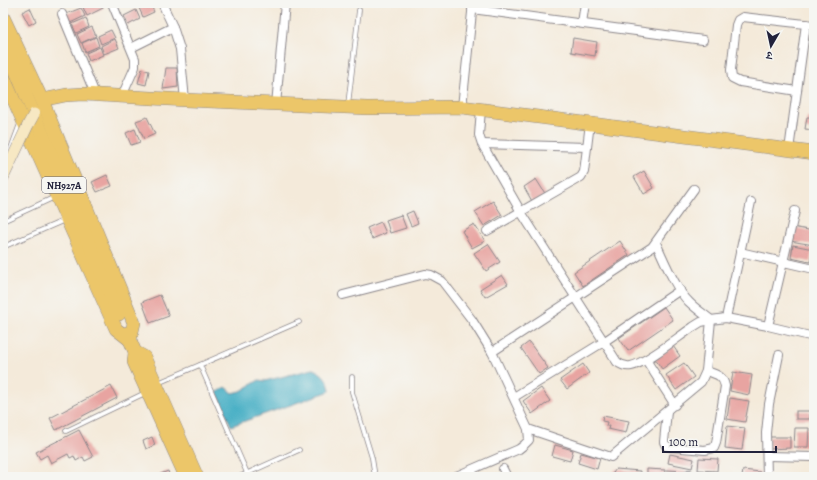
<svg xmlns="http://www.w3.org/2000/svg" width="817" height="480" font-family="Alegreya,'Noto Serif Devanagari',serif">
	<style>
		.water { fill: #46afc5; stroke: #346880 }
		.building { fill: #e8a4a1 }
		.lines { fill: none; stroke-linecap: round; stroke-linejoin: round }
		.service-casing { stroke: #8b868a; stroke-width: 5.5 }
		.minor-casing { stroke: #8b868a; stroke-width: 10 }
		.primary-casing { stroke: #8b868a; stroke-width: 14 }
		.trunk-casing { stroke: #8b868a; stroke-width: 14 }
		.service { stroke: #fff; stroke-width: 4 }
		.minor { stroke: #fff; stroke-width: 8 }
		.primary { stroke: #ecc669; stroke-width: 13 }
		.trunk { stroke: #ecc669; stroke-width: 13 }
		.rail { stroke: #22223b; stroke-width: 2.5 }
		.secondary-bridge-casing { stroke: #8b868a; stroke-width: 12; stroke-linecap: butt }
		.secondary-bridge { stroke: #f7e8c3; stroke-width: 11 }
		.labels { text-anchor: middle; stroke-width: 4; stroke-linejoin: round; paint-order: stroke }
		.shield { fill: #f6f6f2; stroke: #626272; stroke-width: 1 }
		.shield-label { font-size: 10px; font-weight: bold; fill: #22223b }
	</style>
	<rect width="100%" height="100%" fill="#f6f6f2"/>
	<filter id="ink" filterUnits="userSpaceOnUse"><feTurbulence type="fractalNoise" baseFrequency=".025" numOctaves="2"/><feDisplacementMap in="SourceGraphic" scale="8" xChannelSelector="R" yChannelSelector="G"/><feConvolveMatrix kernelMatrix="1 2 1 2 8 2 1 2 1" color-interpolation-filters="sRGB"/></filter>
	<filter id="wash" filterUnits="userSpaceOnUse"><feTurbulence type="fractalNoise" baseFrequency=".012" numOctaves="4" result="noise"/><feDisplacementMap in="SourceGraphic" scale="16" xChannelSelector="R" yChannelSelector="G"/><feGaussianBlur stdDeviation="0.9" result="paint"/><feColorMatrix in="noise" values="0 0 0 0 0 0 0 0 0 0 0 0 0 0 0 0 0 1.4 0 .05"/><feComposite in="paint" operator="in"/></filter>
	<g filter="url(#wash)">
		<rect width="100%" height="100%" fill="#f4eada"/>
		<!-- water -->
		<path class="water" d="M 313,369 C 323,373 329,380 330,391 L 231,426 L 217,392 L 226,387 L 233,393 L 241,391 L 259,380 L 265,381 Z"/>
		<g id="blocks">
			<!-- building -->
			<g class="building">
				<path d="M 81,3 L 101,3 L 103,8 L 87,16 Z"/>
				<path d="M 150,3 L 154,12 L 143,17 L 139,8 Z"/>
				<path d="M 30,8 L 36,21 L 29,25 L 22,12 Z"/>
				<path d="M 81,8 L 85,16 L 70,23 L 66,14 Z"/>
				<path d="M 136,10 L 140,19 L 128,25 L 124,16 Z"/>
				<path d="M 86,18 L 89,27 L 76,33 L 72,24 Z"/>
				<path d="M 92,27 L 96,36 L 81,43 L 77,34 Z"/>
				<path d="M 111,30 L 115,38 L 101,44 L 98,36 Z"/>
				<path d="M 96,37 L 99,46 L 85,52 L 82,43 Z"/>
				<path d="M 573,38 L 597,42 L 595,56 L 571,52 Z"/>
				<path d="M 115,39 L 119,48 L 104,54 L 101,46 Z"/>
				<path d="M 100,47 L 103,55 L 89,61 L 86,53 Z"/>
				<path d="M 166,68 L 177,68 L 178,87 L 163,89 Z"/>
				<path d="M 142,69 L 149,71 L 146,85 L 138,83 Z"/>
				<path d="M 147,117 L 155,134 L 144,139 L 136,121 Z"/>
				<path d="M 807,117 L 814,117 L 814,130 L 805,129 Z"/>
				<path d="M 135,129 L 140,142 L 131,145 L 126,133 Z"/>
				<path d="M 644,171 L 654,188 L 644,194 L 634,177 Z"/>
				<path d="M 107,175 L 112,186 L 97,192 L 92,182 Z"/>
				<path d="M 536,179 L 546,195 L 533,203 L 524,187 Z"/>
				<path d="M 493,201 L 502,215 L 484,226 L 475,212 Z"/>
				<path d="M 413,211 L 418,223 L 411,226 L 406,214 Z"/>
				<path d="M 401,215 L 406,228 L 390,233 L 386,220 Z"/>
				<path d="M 381,222 L 386,233 L 372,239 L 367,228 Z"/>
				<path d="M 474,224 L 485,241 L 472,248 L 462,231 Z"/>
				<path d="M 792,227 L 814,231 L 814,245 L 790,241 Z"/>
				<path d="M 620,241 L 629,255 L 583,286 L 574,272 Z"/>
				<path d="M 488,244 L 500,262 L 486,271 L 474,253 Z"/>
				<path d="M 793,245 L 813,249 L 810,262 L 791,258 Z"/>
				<path d="M 502,275 L 508,284 L 485,297 L 480,289 Z"/>
				<path d="M 160,295 L 169,316 L 150,323 L 142,302 Z"/>
				<path d="M 664,307 L 673,320 L 628,351 L 619,338 Z"/>
				<path d="M 529,342 L 548,368 L 539,374 L 521,348 Z"/>
				<path d="M 673,346 L 680,356 L 662,369 L 655,359 Z"/>
				<path d="M 684,363 L 694,377 L 676,390 L 666,375 Z"/>
				<path d="M 583,364 L 589,373 L 567,389 L 560,380 Z"/>
				<path d="M 733,372 L 752,375 L 749,395 L 730,391 Z"/>
				<path d="M 111,386 L 117,398 L 56,430 L 50,418 Z"/>
				<path d="M 541,388 L 550,401 L 532,414 L 523,401 Z"/>
				<path d="M 730,398 L 749,401 L 745,422 L 727,419 Z"/>
				<rect x="796" y="411" width="14" height="8"/>
				<path d="M 603,416 L 629,421 L 626,433 L 608,429 L 609,426 L 606,426 L 607,422 L 602,421 Z"/>
				<path d="M 727,426 L 745,428 L 742,450 L 725,448 Z"/>
				<path d="M 795,428 L 809,428 L 808,447 L 794,447 Z"/>
				<path d="M 79,430 L 93,457 L 85,461 L 83,457 L 76,461 L 74,456 L 70,458 L 68,454 L 51,463 L 47,455 L 40,459 L 36,452 Z"/>
				<path d="M 152,437 L 155,445 L 146,449 L 143,441 Z"/>
				<path d="M 769,437 L 790,437 L 790,448 L 769,449 Z"/>
				<path d="M 555,445 L 573,450 L 570,461 L 552,456 Z"/>
				<path d="M 581,453 L 600,458 L 597,469 L 578,463 Z"/>
				<path d="M 670,454 L 694,459 L 692,468 L 668,463 Z"/>
				<path d="M 699,458 L 718,459 L 717,471 L 698,470 Z"/>
				<path d="M 616,469 L 640,471 L 640,477 L 610,477 Z"/>
				<path d="M 647,469 L 665,470 L 664,477 L 647,477 Z"/>
				<path d="M 667,470 L 686,471 L 686,477 L 667,477 Z"/>
				<path d="M 743,470 L 760,472 L 760,477 L 742,477 Z"/>
				<path d="M 168,471 L 170,477 L 153,477 Z"/>
			</g>
		</g>
	</g>
	<g filter="url(#ink)">
		<use href="#blocks" fill-opacity="0" stroke="#8b868a" stroke-width="1"/>
		<g class="lines">
			<!-- service casing -->
			<g class="service-casing">
				<g id="service">
					<path d="M 348,105 L 359,10"/>
					<path d="M 10,151 L 20,124"/>
					<path d="M 3,221 L 55,197"/>
					<path d="M 3,247 L 65,220"/>
					<path d="M 200,365 L 247,473"/>
					<path d="M 352,377 L 352,392 L 372,458 L 375,477"/>
					<path d="M 158,383 L 299,322"/>
					<path d="M 66,431 L 145,393"/>
					<path d="M 239,477 L 299,450"/>
				</g>
			</g>
			<!-- minor casing -->
			<g class="minor-casing">
				<g id="minor">
					<path d="M 112,3 L 135,59 L 135,67 L 122,96"/>
					<path d="M 162,3 L 173,27 L 180,49 L 185,100"/>
					<path d="M 472,9 L 703,40"/>
					<path d="M 62,14 L 95,94"/>
					<path d="M 582,23 L 585,3"/>
					<path d="M 131,48 L 173,27"/>
					<path d="M 797,91 L 740,82 L 732,78 L 731,70 L 736,25 L 738,20 L 743,17 L 814,25"/>
					<path d="M 276,105 L 285,3"/>
					<path d="M 462,107 L 473,3"/>
					<path d="M 481,109 L 479,135 L 482,144 L 521,212 L 617,362 C 621,365 626,367 631,366 C 647,363 678,337 693,327 L 701,322 L 711,320 L 726,318 L 768,326 L 814,337"/>
					<path d="M 482,144 L 587,147"/>
					<path d="M 789,150 L 806,24"/>
					<path d="M 487,231 L 581,177 L 584,172 L 590,123"/>
					<path d="M 740,252 L 814,269"/>
					<path d="M 343,295 L 425,274 L 431,275 L 442,281 L 472,320 L 492,352 L 528,429 L 529,440 L 524,445 L 519,449 L 454,477"/>
					<path d="M 726,318 L 751,202"/>
					<path d="M 768,326 L 795,211"/>
					<path d="M 492,352 L 652,247 L 694,189"/>
					<path d="M 646,360 L 675,405"/>
					<path d="M 514,397 L 605,341 L 680,290"/>
					<path d="M 667,411 L 664,442 L 666,446 L 670,447 L 705,450 L 714,448 L 716,443 L 725,386 C 723,375 715,374 706,371"/>
					<path d="M 528,429 L 611,457 L 701,382 L 706,371 L 711,320 C 704,314 696,309 689,302 C 676,290 664,260 656,243"/>
					<path d="M 767,456 L 814,457"/>
					<path d="M 503,469 L 507,477"/>
					<path d="M 689,477 L 689,474"/>
					<path d="M 767,477 L 766,433 L 769,404 L 779,355"/>
				</g>
			</g>
			<!-- primary casing -->
			<g class="primary-casing">
				<path id="primary" d="M 42,100 L 66,95 L 83,94 L 185,100 L 367,108 L 462,107 L 814,153"/>
			</g>
			<!-- trunk casing -->
			<g class="trunk-casing">
				<g id="trunk">
					<path d="M 3,17 L 42,100 L 134,323 L 130,340 L 116,329 L 3,76"/>
					<path d="M 3,41 L 119,314"/>
					<path d="M 127,333 L 135,352 L 134,362 L 186,477"/>
					<path d="M 135,352 L 144,357 L 197,477"/>
				</g>
			</g>
			<!-- service -->
			<use href="#service" class="service"/>
			<!-- minor -->
			<use href="#minor" class="minor"/>
			<!-- primary -->
			<use href="#primary" class="primary"/>
			<!-- trunk -->
			<use href="#trunk" class="trunk"/>
			<!-- rail -->
			<path class="rail" d="M 3,476 L 4,477"/>
			<!-- secondary-bridge casing -->
			<g class="secondary-bridge-casing">
				<path id="secondary-bridge" d="M 3,178 L 28,125 L 34,114"/>
			</g>
			<!-- secondary-bridge -->
			<use href="#secondary-bridge" class="secondary-bridge"/>
		</g>
	</g>
	<g class="labels">
		<!-- shield labels -->
		<rect class="shield" x="42" y="177" width="44" height="16" rx="3"/>
		<g class="shield-label">
			<text x="64" y="189">NH927A</text>
		</g>
	</g>
	<!-- margin -->
	<rect width="817" height="480" fill="none" stroke="#f6f6f2" stroke-width="16"/>
	<!-- north arrow -->
	<g transform="translate(771 46) rotate(189)" stroke="#f6f6f2" stroke-width="3" paint-order="stroke">
	<path d="M0-3L7 15L0 10L-7 15Z" fill="#22223b"/>
	<text y="-6" font-size="11" font-weight="bold" text-anchor="middle" fill="#22223b">उ</text>
	</g>
	<!-- scale -->
	<path d="M663 446v6h113v-6" fill="none" stroke="#22223b" stroke-width="2"/>
	<text x="669" y="446" font-size="12" fill="#22223b" stroke="#f6f6f2" stroke-width="3" paint-order="stroke">100 m</text>
</svg>
